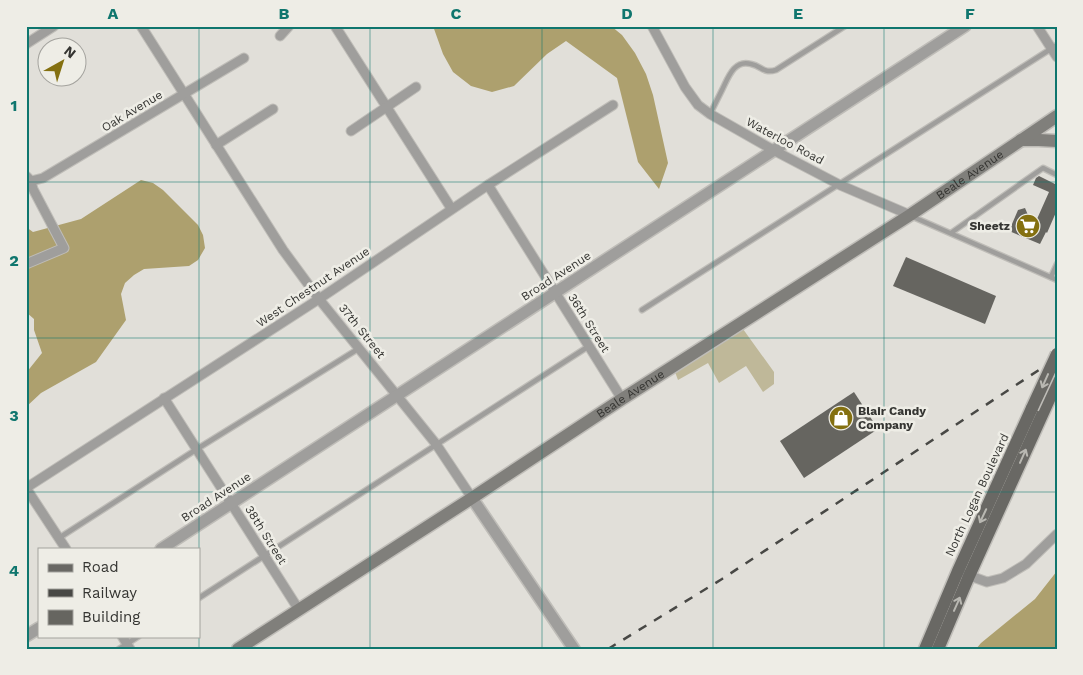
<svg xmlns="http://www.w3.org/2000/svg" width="1083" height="675" font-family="'Work Sans',sans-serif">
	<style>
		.green { fill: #bfb899 }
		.forest { fill: #ada06e }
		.building { fill: #666560 }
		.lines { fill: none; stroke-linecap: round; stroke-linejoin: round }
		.service-casing { stroke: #bfbdb8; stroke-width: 7 }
		.minor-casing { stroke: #bfbdb8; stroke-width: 11 }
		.tertiary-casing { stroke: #bfbdb8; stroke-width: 14 }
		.secondary-casing { stroke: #bfbdb8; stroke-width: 15 }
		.primary-casing { stroke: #bfbdb8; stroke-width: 15 }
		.service { stroke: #9f9e9c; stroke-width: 4.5 }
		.minor { stroke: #9f9e9c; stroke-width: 9 }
		.tertiary { stroke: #9f9e9c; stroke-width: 11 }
		.secondary { stroke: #807f7b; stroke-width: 12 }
		.primary { stroke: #696864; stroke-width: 12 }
		.rail { stroke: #484845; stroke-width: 2.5; stroke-dasharray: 9 9; stroke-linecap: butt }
		.primary-bridge-casing { stroke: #bfbdb8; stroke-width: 15; stroke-linecap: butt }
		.primary-bridge { stroke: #696864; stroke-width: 12 }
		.oneway { stroke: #b9b8b2 }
		.grid { fill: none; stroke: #0f766e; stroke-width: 1; stroke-opacity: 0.55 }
		.labels { text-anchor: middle; stroke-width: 5; stroke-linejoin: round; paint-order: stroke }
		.street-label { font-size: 12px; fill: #353532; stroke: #eeede6 }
		.poi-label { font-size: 12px; font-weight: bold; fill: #353532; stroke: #eeede6; text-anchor: end }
		.neatline { fill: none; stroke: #0f766e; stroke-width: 2 }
		.grid-label { font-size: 16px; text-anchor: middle; font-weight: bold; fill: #0f766e }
	</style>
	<rect width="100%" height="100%" fill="#e1dfd9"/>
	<!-- green -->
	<path class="green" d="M 743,329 L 774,372 L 774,384 L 763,392 L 746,366 L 719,383 L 708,363 L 678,380 L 675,372 Z"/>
	<!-- forest -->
	<g class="forest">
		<path d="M 433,26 L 611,26 L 622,35 L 635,53 L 646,74 L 653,95 L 668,163 L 659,189 L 638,162 L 617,78 L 566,41 L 547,54 L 514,86 L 492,92 L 471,86 L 453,72 L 443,54 Z"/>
		<path d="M 141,180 L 153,183 L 163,190 L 198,225 L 203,235 L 205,248 L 198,260 L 189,266 L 144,269 L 134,275 L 125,283 L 121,294 L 126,320 L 96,362 L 41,393 L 26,407 L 26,373 L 42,353 L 34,330 L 34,319 L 26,312 L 26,227 L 33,232 L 81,219 Z"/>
		<path d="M 1057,571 L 1057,649 L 976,649 L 981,643 L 1035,599 Z"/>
	</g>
	<!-- building -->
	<g class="building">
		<path d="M 1039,176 L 1057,185 L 1057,210 L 1047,233 L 1046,232 L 1040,244 L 1009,231 L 1018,210 L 1025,208 L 1028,215 L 1037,219 L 1049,192 L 1033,185 L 1036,178 Z"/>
		<path d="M 906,257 L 996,296 L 985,324 L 893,286 Z"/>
		<path d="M 854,392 L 878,429 L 804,478 L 780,441 Z"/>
	</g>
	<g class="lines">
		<!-- service casing -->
		<g class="service-casing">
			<g id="service">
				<path d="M 710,114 C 714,106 718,98 722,90 C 728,78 734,59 751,64 C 762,66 763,74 776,70 L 845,26"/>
				<path d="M 911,216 L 1057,280"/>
				<path d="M 951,233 L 1043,168 L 1057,175"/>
				<path d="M 1051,277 L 1057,264"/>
				<path d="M 642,310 L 1057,45"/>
				<path d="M 59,538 L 197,449 L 358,349"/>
				<path d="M 199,598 L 589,346"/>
				<path d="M 119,649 L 139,636"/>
			</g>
		</g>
		<!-- minor casing -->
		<g class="minor-casing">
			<g id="minor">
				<path d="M 141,26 L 283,250 L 319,299 L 436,444 L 472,498"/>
				<path d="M 335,26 L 451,208"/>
				<path d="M 652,26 L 685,87 L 698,105 L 710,114 L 775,151 L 840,185 L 910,215"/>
				<path d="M 1037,26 L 1057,57"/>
				<path d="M 280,36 L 289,26"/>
				<path d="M 26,44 L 54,26"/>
				<path d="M 351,131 L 416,87"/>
				<path d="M 216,145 L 273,109"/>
				<path d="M 26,176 L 31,181 L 33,189 L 64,248 L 26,264"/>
				<path d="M 31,181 L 43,178 L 244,58"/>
				<path d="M 488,185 L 622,399"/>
				<path d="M 164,398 L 299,610"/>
				<path d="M 26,488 L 319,299 L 488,185 L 613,105"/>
				<path d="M 26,488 L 66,549"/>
				<path d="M 965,574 L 987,582 L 1003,578 L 1026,564 L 1057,534"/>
				<path d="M 122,636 L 130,649"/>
			</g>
		</g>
		<!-- tertiary casing -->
		<g class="tertiary-casing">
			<g id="tertiary">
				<path d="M 472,498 L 574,649"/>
				<path d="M 161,549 L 965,26"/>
				<path d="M 26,636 L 39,628"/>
			</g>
		</g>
		<!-- secondary casing -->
		<g class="secondary-casing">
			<g id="secondary">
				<path d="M 1021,140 L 1039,140 L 1057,141"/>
				<path id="s1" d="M 238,649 L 472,498 L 622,399 L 910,215 L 1057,116"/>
			</g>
		</g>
		<!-- primary casing -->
		<g class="primary-casing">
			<g id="primary">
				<path d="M 925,649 L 958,571 L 1032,408"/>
				<path d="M 938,649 L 969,576 L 1057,382"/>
			</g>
		</g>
		<!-- service -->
		<use href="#service" class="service"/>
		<!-- minor -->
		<use href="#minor" class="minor"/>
		<!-- tertiary -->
		<use href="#tertiary" class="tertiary"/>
		<!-- secondary -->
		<use href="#secondary" class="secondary"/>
		<!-- primary -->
		<use href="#primary" class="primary"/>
		<!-- rail -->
		<path class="rail" d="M 608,649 L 722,579 L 1057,358"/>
		<!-- primary-bridge casing -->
		<g class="primary-bridge-casing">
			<path id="primary-bridge" d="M 1032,408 L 1057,354"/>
		</g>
		<!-- primary-bridge -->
		<use href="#primary-bridge" class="primary-bridge"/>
	</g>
	<!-- one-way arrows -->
	<defs><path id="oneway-shaft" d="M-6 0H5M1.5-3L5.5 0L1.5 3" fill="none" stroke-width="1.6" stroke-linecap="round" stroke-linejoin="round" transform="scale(1.25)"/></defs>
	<g class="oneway">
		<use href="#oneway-shaft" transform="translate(1045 381) rotate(114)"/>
		<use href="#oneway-shaft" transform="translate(1023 456) rotate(-66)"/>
		<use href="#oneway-shaft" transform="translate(983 516) rotate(115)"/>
		<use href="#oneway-shaft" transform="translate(957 604) rotate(-66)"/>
	</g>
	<!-- grid -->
	<path class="grid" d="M 199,26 L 199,649M 370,26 L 370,649M 542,26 L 542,649M 713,26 L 713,649M 884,26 L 884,649M 26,182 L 1057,182M 26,338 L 1057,338M 26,492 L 1057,492"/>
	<!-- icons -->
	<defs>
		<g id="supermarket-disc" transform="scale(1.25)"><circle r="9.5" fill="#847010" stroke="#eeede6"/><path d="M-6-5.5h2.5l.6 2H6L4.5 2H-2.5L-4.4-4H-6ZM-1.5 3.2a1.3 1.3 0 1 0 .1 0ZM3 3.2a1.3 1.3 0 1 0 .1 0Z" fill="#fff"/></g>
		<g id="shop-disc" transform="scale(1.25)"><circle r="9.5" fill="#847010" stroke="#eeede6"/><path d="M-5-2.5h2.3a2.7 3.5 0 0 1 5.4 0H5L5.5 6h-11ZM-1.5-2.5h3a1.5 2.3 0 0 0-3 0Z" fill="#fff"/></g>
	</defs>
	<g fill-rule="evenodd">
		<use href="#supermarket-disc" x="1028" y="226"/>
		<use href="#shop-disc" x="841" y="418"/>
	</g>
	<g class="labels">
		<!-- street labels -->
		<g class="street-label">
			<text transform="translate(132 111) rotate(-31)" y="4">Oak Avenue</text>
			<text transform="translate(785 141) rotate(28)" y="4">Waterloo Road</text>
			<text dy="4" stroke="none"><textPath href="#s1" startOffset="872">Beale Avenue</textPath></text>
			<text transform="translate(556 276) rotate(-33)" y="4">Broad Avenue</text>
			<text transform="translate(313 287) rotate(-34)" y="4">West Chestnut Avenue</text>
			<text transform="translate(589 323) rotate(58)" y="4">36th Street</text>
			<text transform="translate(362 331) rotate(51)" y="4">37th Street</text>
			<text dy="4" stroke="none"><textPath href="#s1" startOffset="468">Beale Avenue</textPath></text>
			<text transform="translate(977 495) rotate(-65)" y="4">North Logan Boulevard</text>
			<text transform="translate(216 497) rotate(-33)" y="4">Broad Avenue</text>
			<text transform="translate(266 535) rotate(58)" y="4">38th Street</text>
		</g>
		<!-- poi labels -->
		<g class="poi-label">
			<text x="1010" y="230">Sheetz</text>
			<text x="858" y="415" text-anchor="start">Blair Candy<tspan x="858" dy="14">Company</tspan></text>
		</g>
	</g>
	<!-- border -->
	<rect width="1083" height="675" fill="none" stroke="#eeede6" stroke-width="55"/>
	<!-- legend -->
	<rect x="38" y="548" width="162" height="90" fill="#eeede6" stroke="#a4a39e"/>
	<rect x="48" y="564" width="25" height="8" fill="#696864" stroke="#a4a39e"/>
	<text x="82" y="572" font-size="15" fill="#353532">Road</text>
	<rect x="48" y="589" width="25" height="8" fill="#484845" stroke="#a4a39e"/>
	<text x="82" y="598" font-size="15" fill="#353532">Railway</text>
	<rect x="48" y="610" width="25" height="15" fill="#666560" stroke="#a4a39e"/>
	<text x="82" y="622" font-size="15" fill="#353532">Building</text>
	<!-- north arrow -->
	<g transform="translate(62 62) rotate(39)"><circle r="24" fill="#eeede6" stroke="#a4a39e"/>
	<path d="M0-4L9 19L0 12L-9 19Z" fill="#847010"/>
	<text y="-8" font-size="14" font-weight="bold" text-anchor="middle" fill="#353532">N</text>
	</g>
	<rect x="28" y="28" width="1028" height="620" class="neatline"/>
	<g class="grid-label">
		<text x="113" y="19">A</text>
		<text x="284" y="19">B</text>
		<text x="456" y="19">C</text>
		<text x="627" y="19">D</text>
		<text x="798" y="19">E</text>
		<text x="970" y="19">F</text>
		<text x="14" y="111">1</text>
		<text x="14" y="266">2</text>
		<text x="14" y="421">3</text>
		<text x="14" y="576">4</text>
	</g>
</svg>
